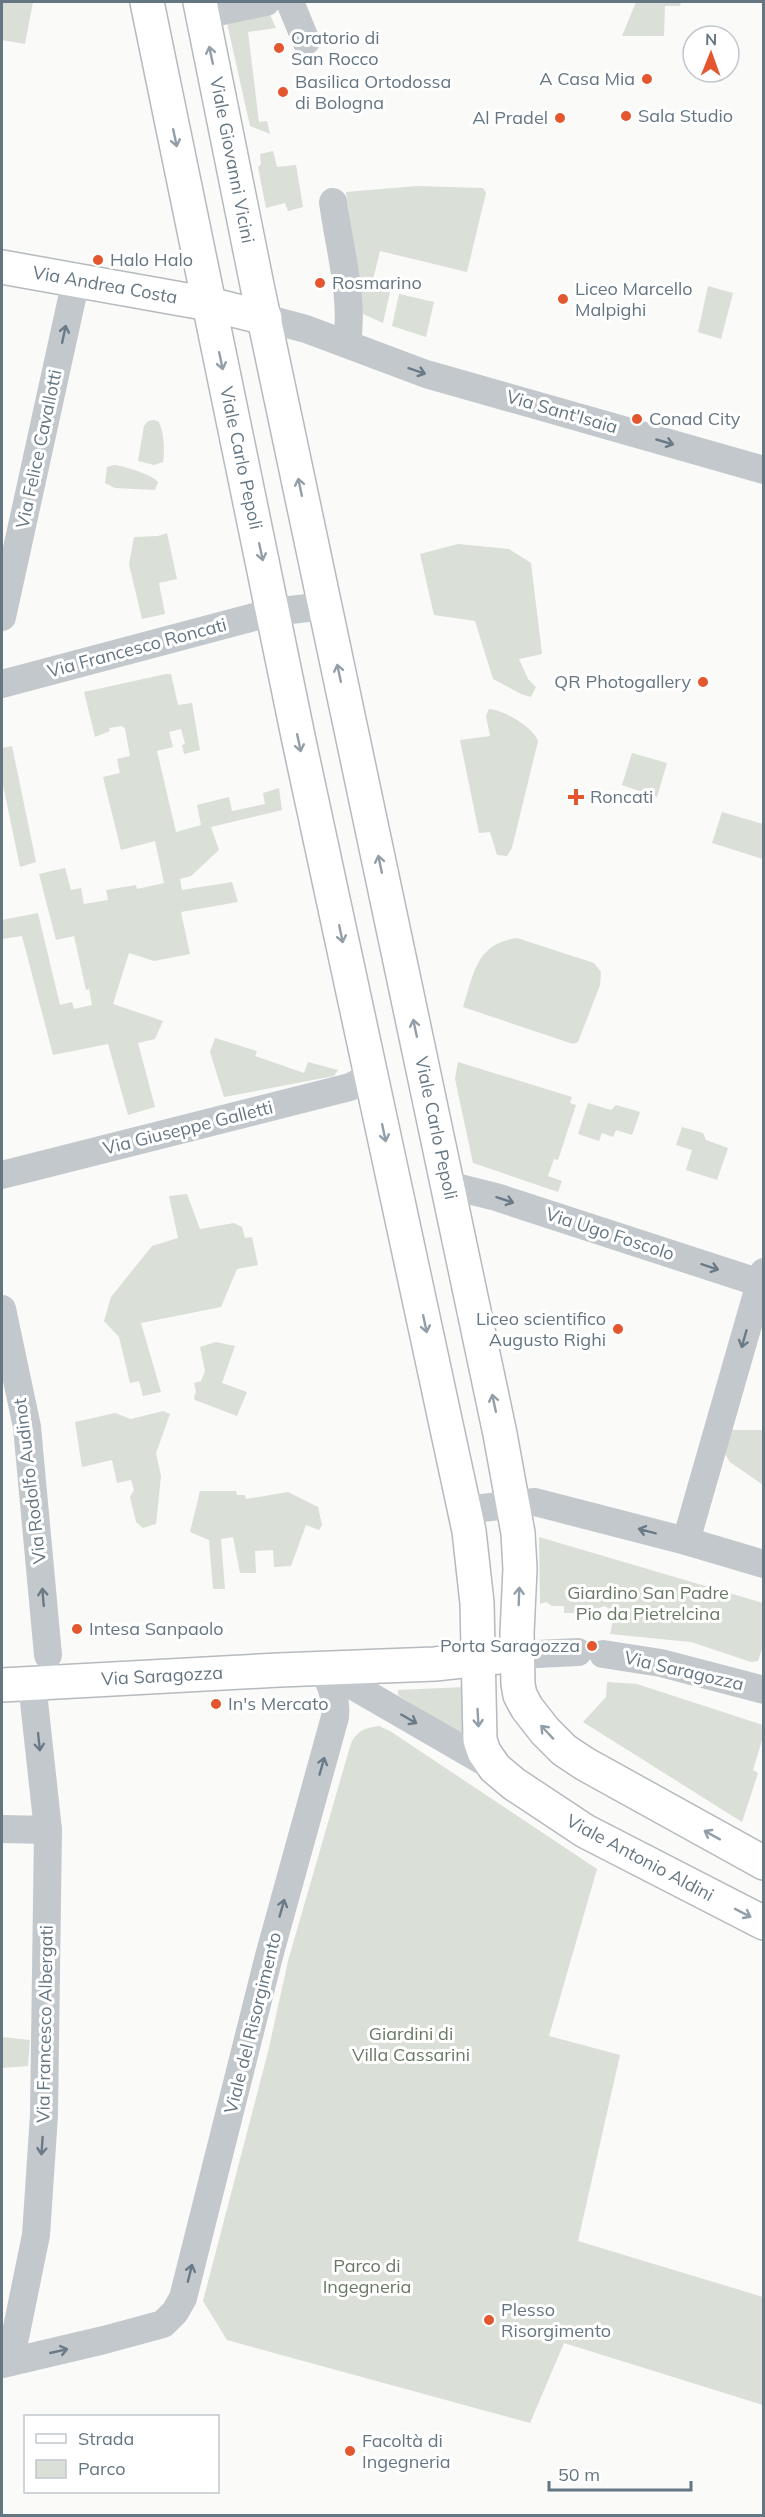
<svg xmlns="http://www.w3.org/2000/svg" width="765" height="2517" font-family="Mulish,sans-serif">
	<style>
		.green { fill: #dadfd7 }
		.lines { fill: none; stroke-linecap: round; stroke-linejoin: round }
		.major-casing { stroke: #b5babe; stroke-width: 36 }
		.minor { stroke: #c3c8cc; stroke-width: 28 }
		.major { stroke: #fff; stroke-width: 33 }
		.oneway { stroke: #939fa8 }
		.oneway2 { stroke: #6a7a87 }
		.poi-dot { fill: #e4572e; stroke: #fff; stroke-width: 2 }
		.labels { text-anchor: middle; stroke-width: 6; stroke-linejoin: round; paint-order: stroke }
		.poi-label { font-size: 18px; fill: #657683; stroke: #fff; text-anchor: start }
		.street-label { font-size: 18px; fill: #657683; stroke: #fff }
		.park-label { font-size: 18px; fill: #687a64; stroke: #fff }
	</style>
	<rect width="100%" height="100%" fill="#fafaf8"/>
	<!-- green -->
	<g class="green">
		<path d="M 2,2 L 33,2 L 25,44 L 2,40 Z"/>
		<path d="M 636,2 L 681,2 L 680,6 L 665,6 L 664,36 L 622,36 Z"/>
		<path d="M 270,15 L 276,28 L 248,32 L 259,122 L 267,121 L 270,134 L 250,126 L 227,23 Z"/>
		<path d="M 273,151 L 277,167 L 296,165 L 303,207 L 288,211 L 285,203 L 266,208 L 258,167 L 261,164 L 260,154 Z"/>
		<path d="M 417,186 L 483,188 L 486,193 L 467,272 L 380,251 L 371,288 L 390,292 L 383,323 L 363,314 L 361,309 L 346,192 Z"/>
		<path d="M 708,286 L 733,293 L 721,339 L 698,332 Z"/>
		<path d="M 399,294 L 434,302 L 426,337 L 392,326 Z"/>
		<path d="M 154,420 L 159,422 C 164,434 165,449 163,462 L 154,465 L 138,461 L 144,426 L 148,421 Z"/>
		<path d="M 114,465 C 124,466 153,475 158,482 L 155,490 L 115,488 L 105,483 L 107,467 Z"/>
		<path d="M 167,533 L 177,579 L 159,583 L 165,614 L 142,619 L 129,564 L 134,537 L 158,536 Z"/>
		<path d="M 458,544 L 509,549 L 531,563 L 542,654 L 519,659 L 528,679 L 536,687 L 531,697 L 521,694 L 493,679 L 475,621 L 434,615 L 420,554 Z"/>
		<path d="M 166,674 L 171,674 L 178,705 L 192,703 L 200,750 L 184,754 L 182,745 L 185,744 L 181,729 L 169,732 L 173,747 L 157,751 L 176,832 L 201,825 L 197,805 L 229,797 L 232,811 L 265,804 L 263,793 L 279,788 L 282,810 L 211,827 L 219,850 L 191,876 L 180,879 L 182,890 L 232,882 L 238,902 L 181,912 L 190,954 L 154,961 L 129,953 L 113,1004 L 163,1021 L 155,1039 L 138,1043 L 155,1107 L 128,1115 L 108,1044 L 53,1055 L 22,936 L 2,939 L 2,920 L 38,913 L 60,1005 L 72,1002 L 74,1009 L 92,1005 L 89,989 L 86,990 L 74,936 L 56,940 L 39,874 L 65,868 L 71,890 L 81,888 L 84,904 L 108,900 L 106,890 L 136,885 L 137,889 L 164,883 L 155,841 L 121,850 L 103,777 L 120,773 L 117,759 L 130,756 L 125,729 L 122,726 L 109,728 L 110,731 L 95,737 L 84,692 Z"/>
		<path d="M 489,709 C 504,710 533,727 538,741 L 512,848 L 507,856 L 497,855 L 490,832 L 479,833 L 460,740 L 490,736 L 486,716 Z"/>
		<path d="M 12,746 L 36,862 L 20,867 L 2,780 L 2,748 Z"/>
		<path d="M 632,753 L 667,763 L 657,797 L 622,785 Z"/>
		<path d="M 722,812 L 763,824 L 763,859 L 712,843 Z"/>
		<path d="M 517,938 L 594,963 L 601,972 L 600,985 L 578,1042 L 573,1044 L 463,1007 C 474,973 476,944 517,938 Z"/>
		<path d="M 215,1038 L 257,1051 L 255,1056 L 304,1073 L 308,1062 L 338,1070 L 334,1076 L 224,1097 L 210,1052 Z"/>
		<path d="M 458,1062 L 572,1097 L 570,1103 L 576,1105 L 558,1160 L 554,1159 L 548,1176 L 562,1181 L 558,1192 L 473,1163 L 455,1079 Z"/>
		<path d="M 588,1103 L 611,1110 L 616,1105 L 640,1112 L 632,1135 L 616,1130 L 613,1137 L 602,1133 L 599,1141 L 578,1134 Z"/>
		<path d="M 682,1127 L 703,1133 L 706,1140 L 728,1148 L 717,1180 L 686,1170 L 692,1150 L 676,1145 Z"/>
		<path d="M 187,1194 L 200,1229 L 234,1223 L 242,1227 L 245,1238 L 252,1237 L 258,1265 L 237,1269 L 221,1307 L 141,1323 L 161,1392 L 143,1396 L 139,1381 L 130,1383 L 119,1337 L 104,1321 L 111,1297 L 152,1246 L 178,1238 L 169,1196 Z"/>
		<path d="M 216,1342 L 235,1346 L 222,1383 L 247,1392 L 237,1416 L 195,1400 L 194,1397 L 196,1392 L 194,1383 L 201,1381 L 205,1371 L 200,1347 Z"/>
		<path d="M 163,1411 L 170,1414 L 156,1453 L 161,1476 L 156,1524 L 143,1528 L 136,1522 L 130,1497 L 134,1490 L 131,1480 L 117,1483 L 112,1460 L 82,1467 L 75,1422 L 115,1413 L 131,1419 Z"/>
		<path d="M 725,1430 L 763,1430 L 763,1485 L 730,1462 L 720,1446 Z"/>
		<path d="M 200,1491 L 236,1491 L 237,1495 L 245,1495 L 246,1499 L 288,1492 L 318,1507 L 322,1525 L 319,1530 L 306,1525 L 291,1566 L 274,1567 L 273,1550 L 255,1551 L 256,1573 L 240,1573 L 233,1537 L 221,1539 L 225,1589 L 213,1589 L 209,1540 L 190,1532 Z"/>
		<path d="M 539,1537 L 763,1603 L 763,1646 L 758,1661 L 751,1662 L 691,1642 L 610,1634 C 613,1623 616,1610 604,1606 L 590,1612 L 589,1607 L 583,1609 L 583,1613 L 564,1613 L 564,1606 L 552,1606 L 546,1602 L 540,1604 Z"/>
		<path d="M 607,1682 L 637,1684 L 763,1725 L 763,1737 L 753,1770 L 758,1773 L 742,1822 L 583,1722 L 606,1697 Z"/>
		<path d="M 465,1687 L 467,1739 L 398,1695 L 398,1690 Z"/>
		<path d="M 379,1726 L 390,1731 L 597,1869 L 549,2036 L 620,2055 L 578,2241 L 763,2297 L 763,2405 L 564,2343 L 530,2423 L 227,2340 L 203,2301 L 268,2052 L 288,1961 L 351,1743 C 358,1730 365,1728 379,1726 Z"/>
		<path d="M 2,2037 L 30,2040 L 28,2066 L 2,2068 Z"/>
	</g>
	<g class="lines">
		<!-- major casing -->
		<g class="major-casing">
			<g id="major">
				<path d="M 147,2 L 299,741 L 469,1531 L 477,1603 L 480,1740 L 484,1752 L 495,1768 L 514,1784 L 585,1831 L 764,1923"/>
				<path d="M 200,2 L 257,285 L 500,1434 L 518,1533 L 520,1569 L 517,1633 L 518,1684 L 520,1695 L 527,1708 L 545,1731 L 564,1750 L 585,1764 L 764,1863"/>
				<path d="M 2,267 L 209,304 L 265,318"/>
				<path d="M 2,1685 L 279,1670 L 435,1664 L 498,1657"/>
			</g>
		</g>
		<!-- minor -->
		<g class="minor">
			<path d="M 290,2 L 306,41"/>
			<path d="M 203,15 L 266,2"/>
			<path d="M 333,202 C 339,248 354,297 347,343"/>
			<path d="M 265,318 L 306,329 L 426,374 L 764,470"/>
			<path d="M 2,617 L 76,280"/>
			<path d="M 2,684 L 273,612 L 325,606"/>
			<path d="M 2,1175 L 350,1087 L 372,1076"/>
			<path d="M 448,1185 L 496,1197 L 760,1283 L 764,1272"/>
			<path d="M 2,1309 L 27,1427 L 48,1655"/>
			<path d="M 464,1510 L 535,1502 L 686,1541 L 764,1564"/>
			<path d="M 686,1541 L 760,1283"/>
			<path d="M 603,1654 L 661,1663 L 764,1690"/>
			<path d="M 517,1655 L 578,1652"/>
			<path d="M 322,1668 L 495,1768"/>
			<path d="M 2,1829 L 48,1830"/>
			<path d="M 10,2362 L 36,2235 L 44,2115 L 48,1830 L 32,1683"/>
			<path d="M 2,2364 L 104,2340 L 163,2324 L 175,2312 L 183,2298 L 269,1956 L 335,1717 C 337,1698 331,1684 322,1668"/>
		</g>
		<!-- major -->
		<use href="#major" class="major"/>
	</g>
	<!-- one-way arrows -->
	<defs><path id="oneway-shaft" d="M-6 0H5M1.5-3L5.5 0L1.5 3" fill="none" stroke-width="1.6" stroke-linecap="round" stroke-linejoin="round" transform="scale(1.5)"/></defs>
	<g class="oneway">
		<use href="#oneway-shaft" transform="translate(211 55) rotate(-102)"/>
		<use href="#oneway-shaft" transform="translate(175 138) rotate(78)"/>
		<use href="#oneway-shaft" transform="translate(221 361) rotate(78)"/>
		<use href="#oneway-shaft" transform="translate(300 487) rotate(-102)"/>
		<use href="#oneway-shaft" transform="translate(261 552) rotate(78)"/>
		<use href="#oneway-shaft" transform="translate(339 673) rotate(-102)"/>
		<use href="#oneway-shaft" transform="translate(299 743) rotate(78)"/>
		<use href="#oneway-shaft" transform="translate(380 864) rotate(-102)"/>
		<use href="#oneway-shaft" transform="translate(341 934) rotate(78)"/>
		<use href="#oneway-shaft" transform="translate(415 1028) rotate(-102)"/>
		<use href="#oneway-shaft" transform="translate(384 1133) rotate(78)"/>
		<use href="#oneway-shaft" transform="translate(425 1324) rotate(78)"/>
		<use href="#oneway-shaft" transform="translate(494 1403) rotate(-102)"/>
		<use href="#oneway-shaft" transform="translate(519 1596) rotate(-88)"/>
		<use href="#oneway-shaft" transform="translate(478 1718) rotate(87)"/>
		<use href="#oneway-shaft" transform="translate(547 1732) rotate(-133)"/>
		<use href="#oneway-shaft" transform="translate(712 1835) rotate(-151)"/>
		<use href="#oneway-shaft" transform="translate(743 1913) rotate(27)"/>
	</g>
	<g class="oneway2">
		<use href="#oneway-shaft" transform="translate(64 334) rotate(-78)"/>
		<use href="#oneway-shaft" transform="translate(417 371) rotate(19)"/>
		<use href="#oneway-shaft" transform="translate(665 442) rotate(16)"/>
		<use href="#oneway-shaft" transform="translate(505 1200) rotate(18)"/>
		<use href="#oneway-shaft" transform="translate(710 1267) rotate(18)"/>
		<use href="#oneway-shaft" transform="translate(744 1339) rotate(106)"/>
		<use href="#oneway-shaft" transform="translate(647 1531) rotate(-165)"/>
		<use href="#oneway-shaft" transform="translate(43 1597) rotate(-95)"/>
		<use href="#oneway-shaft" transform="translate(409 1719) rotate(30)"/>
		<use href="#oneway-shaft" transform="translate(39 1742) rotate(84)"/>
		<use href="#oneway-shaft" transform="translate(322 1766) rotate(-74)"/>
		<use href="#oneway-shaft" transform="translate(282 1908) rotate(-74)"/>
		<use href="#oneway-shaft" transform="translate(42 2146) rotate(94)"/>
		<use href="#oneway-shaft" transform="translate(190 2273) rotate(-76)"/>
		<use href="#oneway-shaft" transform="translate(59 2351) rotate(-13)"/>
	</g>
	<!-- markers -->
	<g class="poi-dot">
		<circle cx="279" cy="48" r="6"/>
		<circle cx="647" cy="79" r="6"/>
		<circle cx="283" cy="92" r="6"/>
		<circle cx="626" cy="116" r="6"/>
		<circle cx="560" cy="118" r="6"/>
		<circle cx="98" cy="260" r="6"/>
		<circle cx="320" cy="283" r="6"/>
		<circle cx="563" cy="299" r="6"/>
		<circle cx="637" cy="419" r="6"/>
		<circle cx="703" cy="682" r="6"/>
		<path d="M573 788h6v6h6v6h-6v6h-6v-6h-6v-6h6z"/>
		<circle cx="618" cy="1329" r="6"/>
		<circle cx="77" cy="1629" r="6"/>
		<circle cx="592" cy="1646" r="6"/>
		<circle cx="216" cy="1704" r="6"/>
		<circle cx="489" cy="2320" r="6"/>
		<circle cx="350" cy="2451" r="6"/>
	</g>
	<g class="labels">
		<!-- poi labels -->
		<g class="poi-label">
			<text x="291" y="44">Oratorio di<tspan x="291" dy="21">San Rocco</tspan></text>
			<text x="635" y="85" text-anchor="end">A Casa Mia</text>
			<text x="295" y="88">Basilica Ortodossa<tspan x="295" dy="21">di Bologna</tspan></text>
			<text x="638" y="122">Sala Studio</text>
			<text x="548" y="124" text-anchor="end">Al Pradel</text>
			<text x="110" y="266">Halo Halo</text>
			<text x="332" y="289">Rosmarino</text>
			<text x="575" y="295">Liceo Marcello<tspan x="575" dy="21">Malpighi</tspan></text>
			<text x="649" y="425">Conad City</text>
			<text x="691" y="688" text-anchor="end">QR Photogallery</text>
			<text x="590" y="803">Roncati</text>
			<text x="606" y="1325" text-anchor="end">Liceo scientifico<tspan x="606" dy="21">Augusto Righi</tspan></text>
			<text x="89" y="1635">Intesa Sanpaolo</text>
			<text x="580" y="1652" text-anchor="end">Porta Saragozza</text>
			<text x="228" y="1710">In's Mercato</text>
			<text x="501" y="2316">Plesso<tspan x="501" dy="21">Risorgimento</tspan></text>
			<text x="362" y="2447">Facoltà di<tspan x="362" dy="21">Ingegneria</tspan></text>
		</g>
		<!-- street labels -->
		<g class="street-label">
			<text transform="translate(232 160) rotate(79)" y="6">Viale Giovanni Vicini</text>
			<text transform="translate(105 285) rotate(10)" y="6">Via Andrea Costa</text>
			<text transform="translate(562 412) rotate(16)" y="6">Via Sant'Isaia</text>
			<text transform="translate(39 449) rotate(-78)" y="6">Via Felice Cavallotti</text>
			<text transform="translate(241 458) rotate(78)" y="6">Viale Carlo Pepoli</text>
			<text transform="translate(137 648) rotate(-15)" y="6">Via Francesco Roncati</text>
			<text transform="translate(188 1128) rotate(-14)" y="6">Via Giuseppe Galletti</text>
			<text transform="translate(436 1128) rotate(78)" y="6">Viale Carlo Pepoli</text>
			<text transform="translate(610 1234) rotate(18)" y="6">Via Ugo Foscolo</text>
			<text transform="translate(30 1481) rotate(-97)" y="6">Via Rodolfo Audinot</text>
			<text transform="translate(684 1671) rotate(13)" y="6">Via Saragozza</text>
			<text transform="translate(162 1676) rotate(-3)" y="6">Via Saragozza</text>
			<text transform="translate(640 1858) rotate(28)" y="6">Viale Antonio Aldini</text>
			<text transform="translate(253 2023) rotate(-76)" y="6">Viale del Risorgimento</text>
			<text transform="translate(45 2024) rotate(-89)" y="6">Via Francesco Albergati</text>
		</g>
		<!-- park labels -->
		<g class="park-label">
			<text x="648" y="1599">Giardino San Padre<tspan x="648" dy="21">Pio da Pietrelcina</tspan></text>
			<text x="411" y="2040">Giardini di<tspan x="411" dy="21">Villa Cassarini</tspan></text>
			<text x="367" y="2272">Parco di<tspan x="367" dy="21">Ingegneria</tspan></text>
		</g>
	</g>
	<!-- border -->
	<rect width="765" height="2517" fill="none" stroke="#657683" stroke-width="6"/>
	<!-- legend -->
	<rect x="24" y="2415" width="195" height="78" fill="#ffffff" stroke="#c1c8cd" stroke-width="1.5"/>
	<rect x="36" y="2434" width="30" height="9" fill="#ffffff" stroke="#c1c8cd" stroke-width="1.5"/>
	<text x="78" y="2445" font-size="18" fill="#657683">Strada</text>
	<rect x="36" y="2460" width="30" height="18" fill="#dadfd7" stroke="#c1c8cd" stroke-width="1.5"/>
	<text x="78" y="2475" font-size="18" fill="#657683">Parco</text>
	<!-- north arrow -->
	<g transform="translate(711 54) rotate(1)"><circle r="28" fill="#ffffff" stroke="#c1c8cd" stroke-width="1.5"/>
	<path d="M0-4.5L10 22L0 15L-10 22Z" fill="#e4572e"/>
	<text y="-9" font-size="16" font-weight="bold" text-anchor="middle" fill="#657683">N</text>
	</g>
	<!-- scale -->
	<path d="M549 2481v9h142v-9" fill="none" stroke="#657683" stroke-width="3"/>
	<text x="558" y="2481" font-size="18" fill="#657683" stroke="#ffffff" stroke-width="4.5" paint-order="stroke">50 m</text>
</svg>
